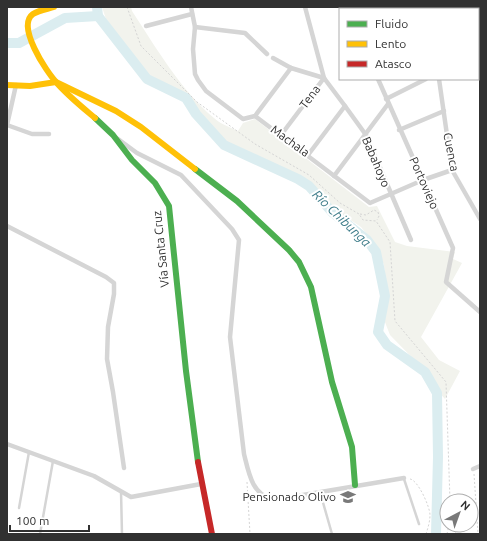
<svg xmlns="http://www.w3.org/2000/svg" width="487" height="541" font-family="Ubuntu,sans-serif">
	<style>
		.green { fill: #f2f3ed }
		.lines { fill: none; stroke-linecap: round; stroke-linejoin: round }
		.river { stroke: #dbedf0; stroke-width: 10 }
		.path { stroke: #d4d4d4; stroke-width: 1; stroke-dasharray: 2 2; stroke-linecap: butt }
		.lane { stroke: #d5d5d5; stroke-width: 2.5 }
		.street { stroke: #d5d5d5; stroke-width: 4.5 }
		.fast { stroke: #4caf50; stroke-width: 6 }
		.slow { stroke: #ffc107; stroke-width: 6 }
		.jam { stroke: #c62828; stroke-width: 6 }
		.labels { text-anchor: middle; stroke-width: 4; stroke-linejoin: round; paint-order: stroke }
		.street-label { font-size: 12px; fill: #313131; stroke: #fff }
		.poi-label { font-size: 12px; fill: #313131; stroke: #fff; text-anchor: end }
		.water-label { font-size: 13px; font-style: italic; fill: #407e8b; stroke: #fff }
	</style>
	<rect width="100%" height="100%" fill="#fff"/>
	<!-- green -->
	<path class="green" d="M 102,7 L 131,7 L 132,11 C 155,46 181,91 214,118 C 220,124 230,127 238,131 L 243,123 L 255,119 L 369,207 L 377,206 L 395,242 L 407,246 L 455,252 L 453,259 L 462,263 L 421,337 L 439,360 L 460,371 L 445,399 L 437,390 L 431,377 L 390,335 L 383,317 L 386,288 L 384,265 L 377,247 L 361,227 L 340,213 L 316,189 L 297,174 L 221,139 L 178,90 L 147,74 L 106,19 Z"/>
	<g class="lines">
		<!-- river -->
		<g class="river">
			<path d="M 97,7 L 98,16 L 147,79 L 186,98 L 196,114 L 224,145 L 298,179 L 309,186 L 332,212 L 367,240 L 376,252 L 385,296 L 378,332 L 387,345 L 425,372 L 437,393 L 438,457 L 436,534"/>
			<path d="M 7,43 L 19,43 L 65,18 L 98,16"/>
		</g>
		<!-- path -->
		<g class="path">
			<path d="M 127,7 L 141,46 L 197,102 L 255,144 L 309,175 L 340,203 L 359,214 L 363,220 L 376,221 L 390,242 L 395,321 L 446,382 L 450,501"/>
			<path d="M 360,214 L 366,215 L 374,210 L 378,212 L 379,216 L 377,220"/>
			<path d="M 474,474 L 478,534"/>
			<path d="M 410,479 C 418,480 430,507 430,515 C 430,521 428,528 426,534"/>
			<path d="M 247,482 L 250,534"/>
			<path d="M 453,525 L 456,534"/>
			<path d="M 447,534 L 449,525"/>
		</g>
		<!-- lane -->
		<g class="lane">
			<path d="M 404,479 L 419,524"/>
			<path d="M 121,491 L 122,534"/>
			<path d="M 320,492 L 332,534"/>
			<path d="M 19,508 L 29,452"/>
			<path d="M 40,534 L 53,461"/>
		</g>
		<!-- street -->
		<g class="street">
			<path d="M 191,7 L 195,27 L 193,49 L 195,74 L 198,80 L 206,91 L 243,119 L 255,116 L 370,203 L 423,180 L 452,170"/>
			<path d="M 305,7 L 324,78"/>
			<path d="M 347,7 L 348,9"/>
			<path d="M 424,7 L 425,9"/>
			<path d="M 146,26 L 192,14"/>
			<path d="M 195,27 L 245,33 L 267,54"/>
			<path d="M 273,58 L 291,68 L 324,78 L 345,106 L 366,135 L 411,240"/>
			<path d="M 378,79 L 453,248 L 446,282 L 480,312"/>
			<path d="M 439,79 L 452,170 L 480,219"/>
			<path d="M 386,99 L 426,79"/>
			<path d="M 255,116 L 291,68"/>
			<path d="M 7,125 L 32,134 L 49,134"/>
			<path d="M 7,125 L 16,85"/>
			<path d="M 399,130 L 444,111"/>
			<path d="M 281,135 L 324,78"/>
			<path d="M 118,139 L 137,153 L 181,175 L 232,229 L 239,240 L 230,337 L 244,454 C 249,474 252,494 273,500 L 404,478"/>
			<path d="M 308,155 L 345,106"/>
			<path d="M 334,176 L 388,104"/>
			<path d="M 7,226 L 106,277 L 114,283 L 114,294 L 108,327 L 107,359 L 113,392 L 124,468"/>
			<path d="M 7,444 L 94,476 L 131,497 L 201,484"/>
			<path d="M 473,469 L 480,466"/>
		</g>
		<!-- fast -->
		<g class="fast">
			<path d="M 95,118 L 113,135 L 132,160 L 155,183 L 169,206 L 186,371 L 198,462"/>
			<path d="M 195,169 L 237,201 L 289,250 L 299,262 L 311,287 L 332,382 L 352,447 L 355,485"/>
		</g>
		<!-- slow -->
		<g class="slow">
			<path d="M 54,7 C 48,9 39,10 33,14 C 16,26 46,71 56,82 C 67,95 82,107 95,118"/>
			<path d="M 7,85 L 30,86 L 56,82 L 116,111 L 141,127 L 195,169"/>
		</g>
		<!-- jam -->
		<path class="jam" d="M 198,462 L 212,534"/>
	</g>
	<!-- icons -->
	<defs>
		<g id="school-bare" transform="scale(1.2)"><path d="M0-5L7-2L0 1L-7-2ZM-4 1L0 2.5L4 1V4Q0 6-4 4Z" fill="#797979" stroke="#fff" stroke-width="2.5" paint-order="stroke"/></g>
	</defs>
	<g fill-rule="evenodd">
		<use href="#school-bare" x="348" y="497"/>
	</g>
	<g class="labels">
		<!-- street labels -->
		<g class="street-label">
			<text transform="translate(310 97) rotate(-53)" y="4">Tena</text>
			<text transform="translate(290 141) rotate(36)" y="4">Machala</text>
			<text transform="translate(451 152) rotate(79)" y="4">Cuenca</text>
			<text transform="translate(376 162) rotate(67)" y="4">Babahoyo</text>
			<text transform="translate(424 183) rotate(66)" y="4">Portoviejo</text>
			<text transform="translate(161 249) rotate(-96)" y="4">Vía Santa Cruz</text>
		</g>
		<!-- poi labels -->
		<g class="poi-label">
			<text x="336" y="501">Pensionado Olivo</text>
		</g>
		<!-- water labels -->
		<g class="water-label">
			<text transform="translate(342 218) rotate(44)" y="5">Río Chibunga</text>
		</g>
	</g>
	<!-- border -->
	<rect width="487" height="541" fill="none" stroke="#313131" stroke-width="16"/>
	<!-- legend -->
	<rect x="339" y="8" width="140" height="72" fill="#ffffff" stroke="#adadad"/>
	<rect x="347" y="21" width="20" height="6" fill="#4caf50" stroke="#adadad"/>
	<text x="375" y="28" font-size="12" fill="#313131">Fluido</text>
	<rect x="347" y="41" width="20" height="6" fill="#ffc107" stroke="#adadad"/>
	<text x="375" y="48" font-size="12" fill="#313131">Lento</text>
	<rect x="347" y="61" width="20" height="6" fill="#c62828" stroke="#adadad"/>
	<text x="375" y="68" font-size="12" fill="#313131">Atasco</text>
	<!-- north arrow -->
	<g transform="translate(459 513) rotate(41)"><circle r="19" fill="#ffffff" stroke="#adadad"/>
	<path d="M0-3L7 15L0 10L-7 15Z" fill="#797979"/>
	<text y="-6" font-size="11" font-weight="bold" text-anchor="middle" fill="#313131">N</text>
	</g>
	<!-- scale -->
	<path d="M10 525v6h79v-6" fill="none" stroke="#313131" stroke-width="2"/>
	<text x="16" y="525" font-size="12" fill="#313131" stroke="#ffffff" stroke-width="3" paint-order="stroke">100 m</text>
</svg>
